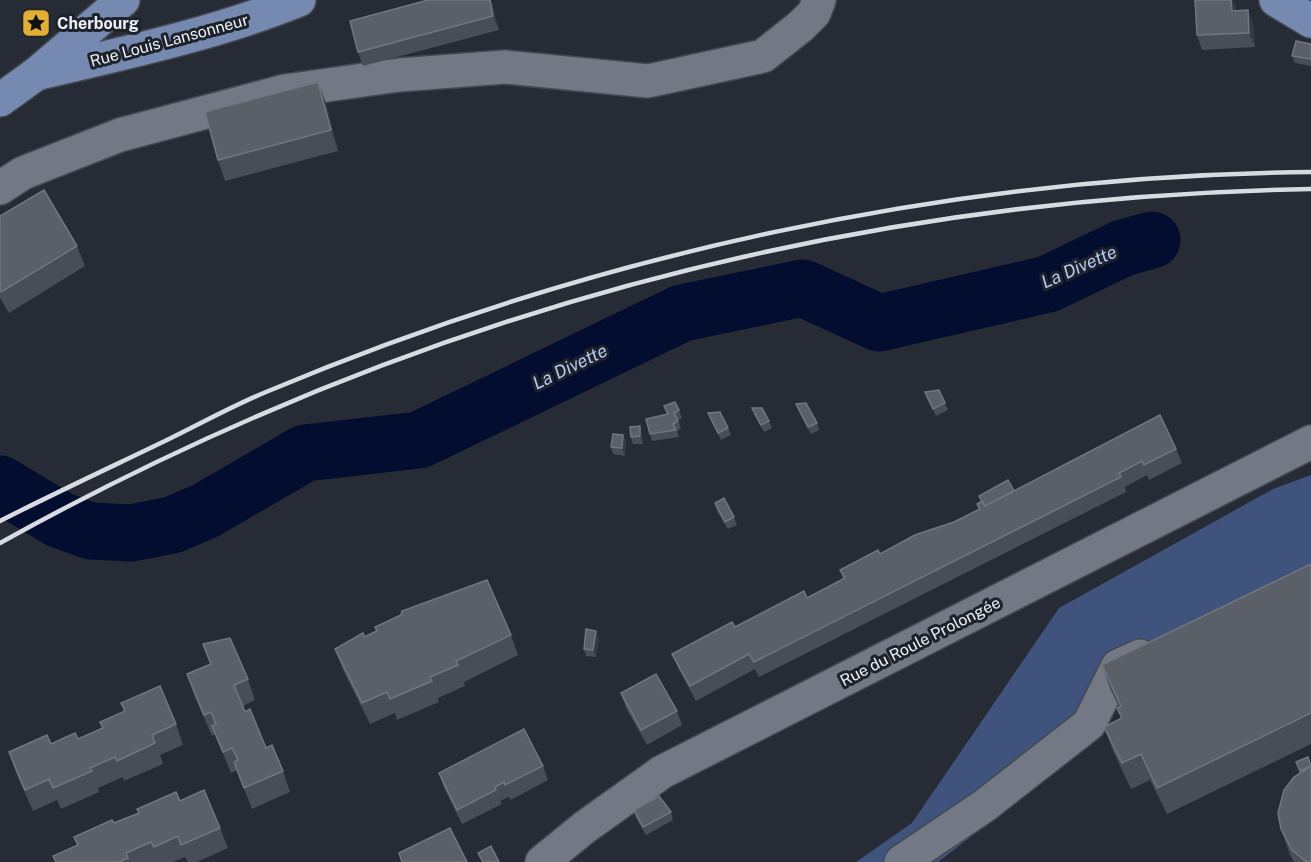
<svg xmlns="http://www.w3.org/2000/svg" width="1311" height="862" font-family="'Public Sans',sans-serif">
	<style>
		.forest { fill: #3f537c }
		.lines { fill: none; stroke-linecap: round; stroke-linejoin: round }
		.river { stroke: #020d30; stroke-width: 57 }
		.minor-casing { stroke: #444951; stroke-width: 36 }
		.major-casing { stroke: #444951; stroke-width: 36 }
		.minor { stroke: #737984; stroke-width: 33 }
		.major { stroke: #7689b0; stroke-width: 33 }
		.rail { stroke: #d8dce2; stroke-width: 4.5 }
		.wall { fill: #484d57 }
		.shaded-wall { fill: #343842 }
		.building { fill: #5a5f68; stroke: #71767f; stroke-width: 1.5 }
		.labels { text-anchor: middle; stroke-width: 6; stroke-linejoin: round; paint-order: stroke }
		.poi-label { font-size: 16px; font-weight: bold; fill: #edf1f7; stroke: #1d222b; text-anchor: start }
		.street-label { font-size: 16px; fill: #edf1f7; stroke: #1d222b }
		.water-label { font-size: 18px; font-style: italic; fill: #b6caf3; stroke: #1d222b }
	</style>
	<rect width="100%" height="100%" fill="#272b35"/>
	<!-- forest -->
	<path class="forest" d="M 1311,475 L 1311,579 L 1083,702 L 994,819 L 938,862 L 856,862 L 912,823 L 1059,608 L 1273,489 Z"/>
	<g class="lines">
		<!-- river -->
		<path class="river" d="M 0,484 L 60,520 L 91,531 L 131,533 L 172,525 L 205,511 L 305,453 L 419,440 L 682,313 L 803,288 L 879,323 L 1048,284 L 1123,248 L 1152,240"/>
		<!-- minor casing -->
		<g class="minor-casing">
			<g id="minor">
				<path d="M 0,188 L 23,173 L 120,135 L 285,91 L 399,75 L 505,67 L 648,81 L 763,56 L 801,26 L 814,13 L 819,0"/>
				<path d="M 542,862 L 585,827 L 662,772 L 1311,442"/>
				<path d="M 901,862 L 984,806 L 1089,724 L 1118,666 L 1140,656"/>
			</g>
		</g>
		<!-- major casing -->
		<g class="major-casing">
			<g id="major">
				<path d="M 1276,0 L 1311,21"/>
				<path d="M 36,74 C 124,53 215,34 299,0"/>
				<path d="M 0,100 L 36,74 L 123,0"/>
			</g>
		</g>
		<!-- minor -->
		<use href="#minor" class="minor"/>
		<!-- major -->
		<use href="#major" class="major"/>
		<!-- rail -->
		<g class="rail">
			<path d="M 0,521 C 55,493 111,467 167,440 C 200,424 232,406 266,392 C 593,254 955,175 1311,172"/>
			<path d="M 0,543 C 409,316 844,197 1311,189"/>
		</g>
	</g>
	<!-- wall -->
	<g class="wall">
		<path d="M 428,0 L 491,0 L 499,30 L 363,66 L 358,52 Z"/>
		<path d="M 1236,6 L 1236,10 L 1248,10 L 1253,24 L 1255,47 L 1202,50 L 1197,35 Z"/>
		<path d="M 1311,44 L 1311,66 L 1295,63 L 1292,56 Z"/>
		<path d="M 326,103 L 338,151 L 225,181 L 218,160 Z"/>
		<path d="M 0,216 L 77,246 L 85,266 L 9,313 L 0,298 Z"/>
		<path d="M 925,392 L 945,403 L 948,410 L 936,416 Z"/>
		<path d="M 796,404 L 817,423 L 819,430 L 811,434 L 799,412 Z"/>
		<path d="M 664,406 L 679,410 L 682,418 L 678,420 L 681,428 L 677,431 L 679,437 L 652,441 L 650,434 L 667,414 Z"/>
		<path d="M 752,408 L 769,421 L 772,428 L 764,432 L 755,416 Z"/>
		<path d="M 708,413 L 728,428 L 731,435 L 721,440 Z"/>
		<path d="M 642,434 L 643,444 L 633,444 L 631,437 Z"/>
		<path d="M 623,435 L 626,442 L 625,456 L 613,454 L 611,447 Z"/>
		<path d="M 1176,449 L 1182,463 L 1149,480 L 1147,475 L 1125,487 L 1126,492 L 759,677 L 755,669 L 696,701 L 678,668 L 672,654 L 735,627 L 807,598 L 843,579 L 840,570 L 954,522 L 979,510 L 977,504 L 981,502 L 979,496 L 1014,491 Z"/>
		<path d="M 715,503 L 734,517 L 737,525 L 728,529 L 717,511 Z"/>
		<path d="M 1311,564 L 1311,744 L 1167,814 L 1150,780 L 1131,789 L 1114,753 L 1104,727 L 1121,719 L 1117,708 L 1119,707 L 1111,691 L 1102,665 Z"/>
		<path d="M 375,627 L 511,635 L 518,655 L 464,682 L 465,686 L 438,698 L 439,702 L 397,720 L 395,713 L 370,724 L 343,670 L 335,649 L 376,631 Z"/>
		<path d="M 599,638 L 596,657 L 586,656 L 584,649 Z"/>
		<path d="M 203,644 L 248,679 L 255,700 L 243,706 L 266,748 L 283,771 L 290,792 L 252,809 L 237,770 L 231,773 L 215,734 L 212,736 L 194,695 L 187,674 L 210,664 Z"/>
		<path d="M 621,693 L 677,711 L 682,725 L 647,745 L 626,708 Z"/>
		<path d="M 121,703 L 176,724 L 183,745 L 160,755 L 163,764 L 124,781 L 123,777 L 98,788 L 99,792 L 61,809 L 57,800 L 33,811 L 16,773 L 9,752 L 78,739 L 102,728 L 100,722 L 125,712 Z"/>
		<path d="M 1296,762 L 1311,764 L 1311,862 L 1294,862 L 1290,855 L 1281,829 L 1300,773 Z"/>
		<path d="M 543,766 L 548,780 L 511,800 L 509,797 L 500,801 L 502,804 L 462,824 L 444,788 L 439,773 Z"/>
		<path d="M 180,801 L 220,828 L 228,848 L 197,862 L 188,862 L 185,857 L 173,862 L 55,862 L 77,845 L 74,837 Z"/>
		<path d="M 634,810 L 671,812 L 673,820 L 646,835 L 636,818 Z"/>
	</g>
	<!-- shaded-wall -->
	<g class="shaded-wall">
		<path d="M 490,0 L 491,0 L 499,30 L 493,16 Z"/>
		<path d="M 1231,0 L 1233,0 L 1236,6 L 1237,25 L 1232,11 Z"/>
		<path d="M 1248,10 L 1253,24 L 1255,47 L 1249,33 Z"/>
		<path d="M 318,82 L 326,103 L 338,151 L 331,130 Z"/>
		<path d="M 640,426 L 642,434 L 643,444 L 640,436 Z"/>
		<path d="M 623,435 L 626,442 L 625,456 L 622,448 Z"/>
		<path d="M 596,631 L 599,638 L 596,657 L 593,650 Z"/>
	</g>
	<!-- building -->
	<g class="building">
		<path d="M 428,0 L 490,0 L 493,16 L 358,52 L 350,21 Z"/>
		<path d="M 1195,0 L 1231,0 L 1232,11 L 1248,10 L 1249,33 L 1197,35 Z"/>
		<path d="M 1296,41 L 1311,44 L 1311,59 L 1292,56 Z"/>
		<path d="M 318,82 L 331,130 L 218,160 L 205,112 Z"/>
		<path d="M 44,190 L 77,246 L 1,292 L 0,290 L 0,216 Z"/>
		<path d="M 939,390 L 945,403 L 933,409 L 925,392 Z"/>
		<path d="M 675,402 L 679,410 L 674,413 L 678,421 L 673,424 L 676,430 L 650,434 L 646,419 L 668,414 L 664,406 Z"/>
		<path d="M 806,403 L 817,423 L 808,427 L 796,404 Z"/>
		<path d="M 752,408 L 762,408 L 769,421 L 761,425 Z"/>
		<path d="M 720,412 L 728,428 L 718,433 L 708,413 Z"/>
		<path d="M 1160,415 L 1176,449 L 1144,465 L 1142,461 L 1119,473 L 1121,477 L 754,662 L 749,654 L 690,686 L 672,654 L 732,622 L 735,627 L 804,591 L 807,598 L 845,578 L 840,570 L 878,550 L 880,554 L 915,535 L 954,522 L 980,509 L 977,504 L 982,501 L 985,506 Z"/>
		<path d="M 640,426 L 640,436 L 631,437 L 630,427 Z"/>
		<path d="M 613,434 L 623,435 L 622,448 L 611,447 Z"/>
		<path d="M 1008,480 L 1014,491 L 985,506 L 979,496 Z"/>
		<path d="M 724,498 L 734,517 L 725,522 L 715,503 Z"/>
		<path d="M 1311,564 L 1311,713 L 1157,788 L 1141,754 L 1122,763 L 1104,727 L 1122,718 L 1117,708 L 1121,706 L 1102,665 Z"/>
		<path d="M 487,580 L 511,635 L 456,661 L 458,665 L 430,677 L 432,681 L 390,699 L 387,692 L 362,703 L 335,649 L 363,633 L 364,637 L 377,631 L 375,627 L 401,615 L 402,611 Z"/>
		<path d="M 586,629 L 596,631 L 593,650 L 584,649 Z"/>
		<path d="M 230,638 L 248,679 L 234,685 L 245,712 L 250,709 L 266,748 L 272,745 L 283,771 L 244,788 L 234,762 L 238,760 L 232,748 L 223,752 L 212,726 L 216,724 L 211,712 L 204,715 L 187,674 L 211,664 L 203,644 Z"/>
		<path d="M 656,674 L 677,711 L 641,730 L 621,693 Z"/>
		<path d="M 160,686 L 176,724 L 152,735 L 155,743 L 117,761 L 115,757 L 90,768 L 92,771 L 53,788 L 49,779 L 25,790 L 9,752 L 47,735 L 51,744 L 75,733 L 78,739 L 103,728 L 100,722 L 125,711 L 121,703 Z"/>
		<path d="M 524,729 L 543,766 L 505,785 L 504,782 L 495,787 L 496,790 L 457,810 L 439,773 Z"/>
		<path d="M 1308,757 L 1311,766 L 1300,771 L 1296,762 Z"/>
		<path d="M 1311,766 L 1311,862 L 1308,862 L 1304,860 L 1292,850 L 1281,829 L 1278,813 L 1284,790 L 1294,777 Z"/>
		<path d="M 204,790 L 220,828 L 181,845 L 178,836 L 154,847 L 151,842 L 126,853 L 128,858 L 119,862 L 56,862 L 53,856 L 78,845 L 74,837 L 112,820 L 114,823 L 139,813 L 137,809 L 176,792 L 180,801 Z"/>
		<path d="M 659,796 L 671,812 L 643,827 L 634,810 Z"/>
		<path d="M 450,828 L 467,862 L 402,862 L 399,853 Z"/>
		<path d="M 491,846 L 499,862 L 483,862 L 478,853 Z"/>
	</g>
	<!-- icons -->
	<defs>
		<g id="sight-square" transform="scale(1.5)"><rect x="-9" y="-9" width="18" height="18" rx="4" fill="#e3ae34" stroke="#1d222b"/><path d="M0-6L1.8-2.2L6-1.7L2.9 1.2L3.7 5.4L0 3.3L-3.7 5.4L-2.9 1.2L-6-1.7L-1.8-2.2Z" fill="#111"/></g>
	</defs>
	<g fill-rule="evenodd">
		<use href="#sight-square" x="36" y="23"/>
	</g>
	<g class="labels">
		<!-- poi labels -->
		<g class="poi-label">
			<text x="57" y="29">Cherbourg</text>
		</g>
		<!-- street labels -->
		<g class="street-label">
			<text transform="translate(169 40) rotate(-15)" y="6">Rue Louis Lansonneur</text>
			<text transform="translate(920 641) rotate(-27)" y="6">Rue du Roule Prolongée</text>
		</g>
		<!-- water labels -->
		<g class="water-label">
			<text transform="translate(1079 267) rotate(-24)" y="6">La Divette</text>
			<text transform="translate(570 367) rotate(-26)" y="6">La Divette</text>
		</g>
	</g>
</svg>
